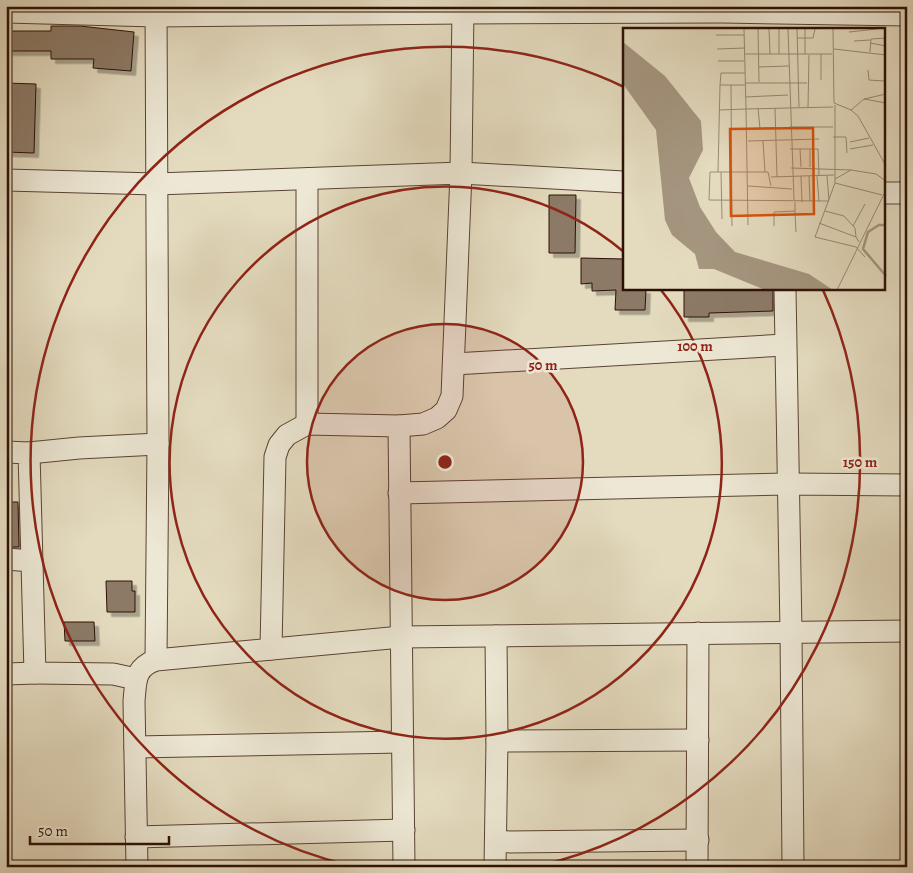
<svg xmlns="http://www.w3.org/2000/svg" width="913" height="873" font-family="Alegreya,serif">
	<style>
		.building { fill: #8c7a66; stroke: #2c1006; filter: url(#shadow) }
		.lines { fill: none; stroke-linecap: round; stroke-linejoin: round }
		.minor-casing { stroke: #5a4334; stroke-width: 23 }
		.minor { stroke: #ede8d5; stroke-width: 21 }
		.ring { fill: none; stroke: #8f2418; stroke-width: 2.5 }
		.inset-river { fill: none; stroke: #a59680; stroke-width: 2.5 }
		.inset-road { fill: none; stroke: #9a8a75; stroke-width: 1 }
		.view { fill: #d5520b; fill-opacity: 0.15; stroke: #d5520b; stroke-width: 2.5 }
		.inset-edge { fill: none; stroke: #2c1006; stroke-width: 2.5 }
		.centre { fill: #8f2418; stroke: #ede8d5; stroke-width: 2.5 }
		.ring-label { font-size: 15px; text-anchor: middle; font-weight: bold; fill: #8f2418; stroke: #ede8d5; stroke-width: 5; stroke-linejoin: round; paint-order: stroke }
	</style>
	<defs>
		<filter id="shadow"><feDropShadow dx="4.5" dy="4.5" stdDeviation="0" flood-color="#0004"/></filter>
	</defs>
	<rect width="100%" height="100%" fill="#e4dbbf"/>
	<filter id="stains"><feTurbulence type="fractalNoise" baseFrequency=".004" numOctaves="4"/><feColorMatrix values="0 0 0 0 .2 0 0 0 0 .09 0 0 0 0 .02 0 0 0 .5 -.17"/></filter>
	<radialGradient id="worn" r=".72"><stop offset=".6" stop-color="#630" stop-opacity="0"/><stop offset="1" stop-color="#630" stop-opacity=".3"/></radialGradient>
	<!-- building -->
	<g class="building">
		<path d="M 51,26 L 80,26 L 134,32 L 131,71 L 93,68 L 94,59 L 51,59 L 51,51 L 6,51 L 6,31 L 51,31 Z"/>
		<path d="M 6,83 L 36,84 L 34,153 L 6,152 Z"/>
		<path d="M 549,195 L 576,195 L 575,253 L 549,253 Z"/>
		<path d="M 581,258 L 624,259 L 624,289 L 646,289 L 645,310 L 615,310 L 616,290 L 592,291 L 592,283 L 581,284 Z"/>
		<path d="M 684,289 L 773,289 L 773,311 L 709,313 L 709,317 L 684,317 Z"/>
		<path d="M 6,502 L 18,502 L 19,547 L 6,547 Z"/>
		<path d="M 106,581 L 132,581 L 132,591 L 135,591 L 135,612 L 107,612 Z"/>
		<path d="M 64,622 L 94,622 L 95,641 L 65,641 Z"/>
	</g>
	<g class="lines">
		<!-- minor casing -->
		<g class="minor-casing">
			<g id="minor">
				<path d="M 6,12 L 156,16 L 463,13 L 722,12 L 907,15"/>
				<path d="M 307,179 L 307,424"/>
				<path d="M 6,180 L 156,184 L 461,173 L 624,182"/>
				<path d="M 884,193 L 907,193"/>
				<path d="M 785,289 L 791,632 L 793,867"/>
				<path d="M 454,364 L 785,345"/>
				<path d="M 399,426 L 404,867"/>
				<path d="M 6,452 L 29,453 L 35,673 L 113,674 L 136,679"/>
				<path d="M 29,453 L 79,448 L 158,444"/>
				<path d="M 399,493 L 788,484 L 907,485"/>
				<path d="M 6,559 L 32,561"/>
				<path d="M 271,649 L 275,457 L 279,445 L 287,435 L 307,424 L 399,426 L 423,424 L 437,418 L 446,410 L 452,396 L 461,173 L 463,6"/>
				<path d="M 156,660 L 158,444 L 156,6"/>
				<path d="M 6,674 L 35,673"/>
				<path d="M 497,741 L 698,740"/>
				<path d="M 135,747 L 402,742"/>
				<path d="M 136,837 L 404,830"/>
				<path d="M 496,842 L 698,840"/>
				<path d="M 137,867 L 134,701 C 136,681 134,668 156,660 L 401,637 L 907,631"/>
				<path d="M 495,867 L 497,741 L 496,636"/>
				<path d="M 697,867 L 698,633"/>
			</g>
		</g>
		<!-- minor -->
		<use href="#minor" class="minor"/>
	</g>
	<!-- distance rings -->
	<circle cx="445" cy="462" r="138" fill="#8f2418" fill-opacity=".12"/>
	<g class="ring">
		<circle cx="445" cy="462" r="138"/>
		<path d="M661 290A276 276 0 1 1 624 252"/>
		<path d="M352 866A415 415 0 1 1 624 87M823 290A415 415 0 0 1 538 866"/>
	</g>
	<!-- overview -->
	<g transform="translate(623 28)">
		<rect width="262" height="262" fill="#e4dbbf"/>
		<path d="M 0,14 L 42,48 L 78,93 L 80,122 L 66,150 L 77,179 L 93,204 L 112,224 L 186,246 L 210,262 L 224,262 L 142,262 L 91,241 L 76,241 L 72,226 L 49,207 L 42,192 L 33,102 L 0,56 Z" fill="#a59680"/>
		<path class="inset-river" d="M 263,197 L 256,197 L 245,204 L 240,221 L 263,248"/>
		<path class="inset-road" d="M 121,1 L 123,81 L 210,79M 135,1 L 136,54M 146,1 L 147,26M 156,1 L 156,26M 165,1 L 171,172M 174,1 L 176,79M 210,1 L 211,75 L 228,82 L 235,88 L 263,138M 226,4 L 254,1M 93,7 L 121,7M 175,10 L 190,10 L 192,1M 231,13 L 247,12M 247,15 L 263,18M 94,21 L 122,20M 211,21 L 263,27M 247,24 L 248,11 L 263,10M 122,26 L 209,26M 182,26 L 182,1M 95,33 L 121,33M 135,39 L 166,38M 245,42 L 246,52 L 261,53M 198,52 L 198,26M 122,55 L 184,55M 97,57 L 98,45 L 122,45M 108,57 L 109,198M 122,69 L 165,67M 241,71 L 263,75M 212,77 L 212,155 L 192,209 L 233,219 L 242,229M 185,79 L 186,27M 135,80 L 137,101M 152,80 L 154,149M 96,82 L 123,81 L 125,197M 228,82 L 241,71 L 263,66M 166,99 L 210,99M 108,101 L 153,100M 210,109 L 223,109 L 224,125M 125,113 L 196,111M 140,113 L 142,144M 227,114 L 246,110M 167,121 L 195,121 L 196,148M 177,121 L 178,139M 187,121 L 187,139M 227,121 L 250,117M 168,140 L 228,142M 95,144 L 97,57 L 122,57M 98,144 L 99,191M 178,148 L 179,174M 186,148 L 187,173M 194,148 L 196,173M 204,148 L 206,172M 148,149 L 211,147M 212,151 L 228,142 L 253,146 L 263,153M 212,155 L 259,167M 125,158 L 169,161M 148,158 L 145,144 L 87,144 L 86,172 L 206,173M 172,183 L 173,204M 202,183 L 221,188 L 232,200 L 233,209M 196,195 L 233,209 L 236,214M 151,198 L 151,184 L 172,183 L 172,174M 230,198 L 242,176M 214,262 L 263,162"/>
		<path class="view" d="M 190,100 L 191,186 L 108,188 L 107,101 Z"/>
		<rect width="262" height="262" class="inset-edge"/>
	</g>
	<circle cx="445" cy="462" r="8" class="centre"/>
	<g class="ring-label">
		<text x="695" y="351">100 m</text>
		<text x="543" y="370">50 m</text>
		<text x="860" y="467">150 m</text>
	</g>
	<!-- margin -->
	<rect width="913" height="873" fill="none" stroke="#e4dbbf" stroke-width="25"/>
	<rect x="8" y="8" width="898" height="858" fill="none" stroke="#2c1006" stroke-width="2.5"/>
	<rect x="12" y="12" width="888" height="848" fill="none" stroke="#2c1006"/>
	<!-- scale -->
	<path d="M30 836v8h139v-8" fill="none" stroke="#2c1006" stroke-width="2.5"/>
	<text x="38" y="836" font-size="15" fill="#2c1006" stroke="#ede8d5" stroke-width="4" paint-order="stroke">50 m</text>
	<rect width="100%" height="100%" filter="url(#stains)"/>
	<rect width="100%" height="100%" fill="url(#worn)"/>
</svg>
